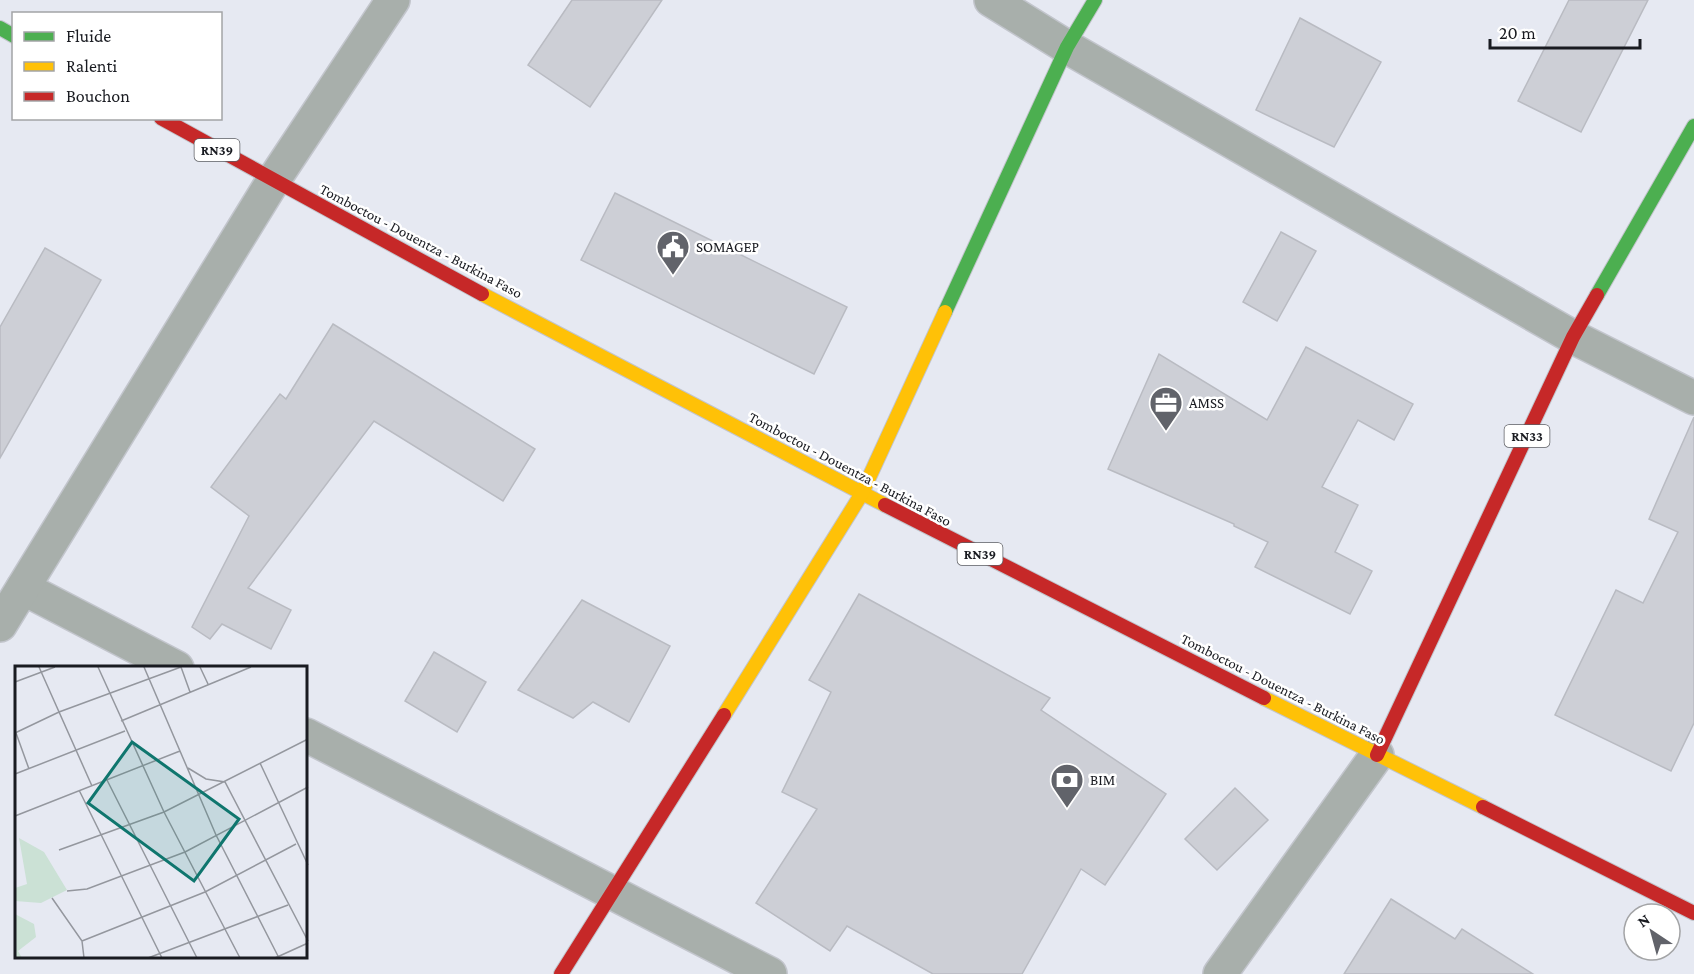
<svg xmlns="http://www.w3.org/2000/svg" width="1694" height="974" font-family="'Crimson Pro',serif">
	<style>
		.building { fill: #cdcfd6; stroke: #b9bbc2; stroke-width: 1.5 }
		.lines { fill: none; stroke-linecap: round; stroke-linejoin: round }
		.street-casing { stroke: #c2c5cc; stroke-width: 36 }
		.fast-casing { stroke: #c2c5cc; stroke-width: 16 }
		.slow-casing { stroke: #c2c5cc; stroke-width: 16 }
		.jam-casing { stroke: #c2c5cc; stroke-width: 16 }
		.street { stroke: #a8afab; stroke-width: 33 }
		.fast { stroke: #4caf50; stroke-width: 14 }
		.slow { stroke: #ffc107; stroke-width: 14 }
		.jam { stroke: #c62828; stroke-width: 14 }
		.labels { text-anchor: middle; stroke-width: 5; stroke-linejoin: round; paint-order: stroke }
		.shield { fill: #fff; stroke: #5e5f64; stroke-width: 1.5 }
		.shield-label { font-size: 14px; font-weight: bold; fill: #191b21 }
		.street-label { font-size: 15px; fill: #191b21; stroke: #fff }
		.poi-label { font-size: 15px; fill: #191b21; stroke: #fff; text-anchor: start }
		.inset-road { fill: none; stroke: #94979e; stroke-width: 1.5 }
		.view { fill: #0f766e; fill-opacity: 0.15; stroke: #0f766e; stroke-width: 3 }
		.inset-edge { fill: none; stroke: #191b21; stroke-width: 3 }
	</style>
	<rect width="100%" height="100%" fill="#e6e9f2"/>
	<!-- building -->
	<g class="building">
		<path d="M 572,0 L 662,0 L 590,107 L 528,65 Z"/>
		<path d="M 1569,0 L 1648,0 L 1581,132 L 1518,101 Z"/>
		<path d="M 1300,18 L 1381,62 L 1334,147 L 1256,110 Z"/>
		<path d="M 615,193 L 847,307 L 814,374 L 581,260 Z"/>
		<path d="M 1281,232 L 1316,251 L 1277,321 L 1243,302 Z"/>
		<path d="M 45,248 L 101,280 L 0,458 L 0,327 Z"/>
		<path d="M 333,324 L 535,449 L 503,501 L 374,421 L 248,588 L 291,610 L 271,649 L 222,624 L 210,639 L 192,627 L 249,516 L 211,487 L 280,394 L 286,399 Z"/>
		<path d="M 1306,347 L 1413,404 L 1394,440 L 1358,420 L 1322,487 L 1358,505 L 1335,552 L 1372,571 L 1350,614 L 1255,567 L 1268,542 L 1234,526 L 1234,524 L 1108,469 L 1159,354 L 1267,420 Z"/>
		<path d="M 1694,417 L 1694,723 L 1671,771 L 1555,715 L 1616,590 L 1643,603 L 1678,532 L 1649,519 Z"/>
		<path d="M 859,594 L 1050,698 L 1041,710 L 1166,794 L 1105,885 L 1081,869 L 1022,974 L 933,974 L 847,926 L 830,951 L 756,903 L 817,809 L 782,792 L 831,692 L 809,680 Z"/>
		<path d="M 582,600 L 670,646 L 629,722 L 593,702 L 573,718 L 518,690 Z"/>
		<path d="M 434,652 L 486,682 L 457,732 L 405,701 Z"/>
		<path d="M 1235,788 L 1268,820 L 1217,870 L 1185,839 Z"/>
		<path d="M 1391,899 L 1455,939 L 1462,929 L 1533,974 L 1344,974 Z"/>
	</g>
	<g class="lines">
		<!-- street casing -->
		<g class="street-casing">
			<g id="street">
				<path d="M 991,0 L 1067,47 L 1573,337 L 1694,398"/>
				<path d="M 23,588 L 177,668"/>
				<path d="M 0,625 L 273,181 L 393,0"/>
				<path d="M 306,735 L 770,974"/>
				<path d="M 1220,974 L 1377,755"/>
			</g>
		</g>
		<!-- fast casing -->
		<g class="fast-casing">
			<g id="fast">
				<path d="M 0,28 L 14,36"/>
				<path d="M 1597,295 L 1694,126"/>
				<path d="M 945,312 L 1067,47 L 1095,0"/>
			</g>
		</g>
		<!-- slow casing -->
		<g class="slow-casing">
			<g id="slow">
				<path d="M 482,294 L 885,505"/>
				<path d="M 1264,698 L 1483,807"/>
				<path d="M 724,715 L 861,495 L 945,312"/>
			</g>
		</g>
		<!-- jam casing -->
		<g class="jam-casing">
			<g id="jam">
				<path d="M 161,118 L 482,294"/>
				<path d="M 885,505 L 1264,698"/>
				<path d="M 1377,755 L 1573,337 L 1597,295"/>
				<path d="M 1483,807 L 1694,913"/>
				<path d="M 561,974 L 724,715"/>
			</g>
		</g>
		<!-- street -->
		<use href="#street" class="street"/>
		<!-- fast -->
		<use href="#fast" class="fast"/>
		<!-- slow -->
		<use href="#slow" class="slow"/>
		<!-- jam -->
		<use href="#jam" class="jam"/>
	</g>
	<!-- icons -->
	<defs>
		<g id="civic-pin" transform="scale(1.725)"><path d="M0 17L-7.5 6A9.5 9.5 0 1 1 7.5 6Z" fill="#61636a" stroke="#fff"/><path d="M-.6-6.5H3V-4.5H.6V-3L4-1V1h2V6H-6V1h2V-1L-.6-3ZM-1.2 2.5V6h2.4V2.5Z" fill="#fff"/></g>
		<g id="office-pin" transform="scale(1.725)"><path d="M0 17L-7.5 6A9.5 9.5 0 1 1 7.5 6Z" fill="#61636a" stroke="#fff"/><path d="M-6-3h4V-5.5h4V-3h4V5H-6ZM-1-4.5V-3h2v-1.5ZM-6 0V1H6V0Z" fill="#fff"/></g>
		<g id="bank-pin" transform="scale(1.725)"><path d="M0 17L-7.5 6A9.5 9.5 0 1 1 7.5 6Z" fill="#61636a" stroke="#fff"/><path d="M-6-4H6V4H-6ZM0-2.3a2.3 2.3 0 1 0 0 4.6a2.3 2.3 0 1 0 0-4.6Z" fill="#fff"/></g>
	</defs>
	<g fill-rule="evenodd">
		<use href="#civic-pin" x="673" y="247"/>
		<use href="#office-pin" x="1166" y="403"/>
		<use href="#bank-pin" x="1067" y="780"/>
	</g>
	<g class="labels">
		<!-- shield labels -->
		<g class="shield">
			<rect x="194.5" y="139" width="45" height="22" rx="4.5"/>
			<rect x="1504.5" y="425" width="45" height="22" rx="4.5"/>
			<rect x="957.5" y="543" width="45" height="22" rx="4.5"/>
		</g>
		<g class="shield-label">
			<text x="217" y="155">RN39</text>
			<text x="1527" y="441">RN33</text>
			<text x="980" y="559">RN39</text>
		</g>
		<!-- street labels -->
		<g class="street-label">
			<text transform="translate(421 241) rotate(28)" y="5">Tomboctou - Douentza - Burkina Faso</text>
			<text transform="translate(850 469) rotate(28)" y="5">Tomboctou - Douentza - Burkina Faso</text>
			<text transform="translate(1283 689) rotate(27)" y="5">Tomboctou - Douentza - Burkina Faso</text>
		</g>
		<!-- poi labels -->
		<g class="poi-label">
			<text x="696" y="252">SOMAGEP</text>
			<text x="1189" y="408">AMSS</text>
			<text x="1090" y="785">BIM</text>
		</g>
	</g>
	<!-- overview -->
	<g transform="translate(15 666)">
		<rect width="292" height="292" fill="#e6e9f2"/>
		<path d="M 4,172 L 29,186 L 52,224 L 26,237 L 0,235 L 0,222 L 12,218 ZM 0,248 L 19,258 L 21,271 L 3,285 L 7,292 L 0,292 Z" fill="#cbe1d5"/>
		<path class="inset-road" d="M 24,1 L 77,120M 83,1 L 149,146 L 225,292M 129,1 L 201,169 L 264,292M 166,1 L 175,26M 185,1 L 193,18M 0,16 L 40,1M 106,55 L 236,1M 0,67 L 44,46 L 166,1M 1,67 L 14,103M 245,97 L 293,199M 173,102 L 191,113 L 210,116 L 293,275M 0,108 L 110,65M 92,114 L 182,292M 64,124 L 147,292M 0,150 L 165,85M 44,184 L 149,146 L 293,73M 170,186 L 293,121M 52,225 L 72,223 L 170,186M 37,232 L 67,275 L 69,292M 67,275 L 190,226 L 281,178M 133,292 L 273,239M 260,292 L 293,277"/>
		<path class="view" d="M 117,76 L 224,153 L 179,215 L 73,137 Z"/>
		<rect width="292" height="292" class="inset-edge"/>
	</g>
	<!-- legend -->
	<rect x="12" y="12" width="210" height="108" fill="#ffffff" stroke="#a3a4a6" stroke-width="1.5"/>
	<rect x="24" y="32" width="30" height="9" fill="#4caf50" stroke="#a3a4a6" stroke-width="1.5"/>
	<text x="66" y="42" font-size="18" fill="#191b21">Fluide</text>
	<rect x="24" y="62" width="30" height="9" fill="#ffc107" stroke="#a3a4a6" stroke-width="1.5"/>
	<text x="66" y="72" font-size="18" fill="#191b21">Ralenti</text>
	<rect x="24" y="92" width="30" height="9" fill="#c62828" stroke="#a3a4a6" stroke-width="1.5"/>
	<text x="66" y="102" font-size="18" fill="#191b21">Bouchon</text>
	<!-- north arrow -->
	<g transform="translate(1652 932) rotate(324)"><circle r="28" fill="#ffffff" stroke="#a3a4a6" stroke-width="1.5"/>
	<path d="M0-4.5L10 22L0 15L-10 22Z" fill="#61636a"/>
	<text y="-9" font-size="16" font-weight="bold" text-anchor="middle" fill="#191b21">N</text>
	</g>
	<!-- scale -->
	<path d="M1490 39v9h150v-9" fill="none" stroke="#191b21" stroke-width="3"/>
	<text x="1499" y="39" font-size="18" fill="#191b21" stroke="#ffffff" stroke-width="4.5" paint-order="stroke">20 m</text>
</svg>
